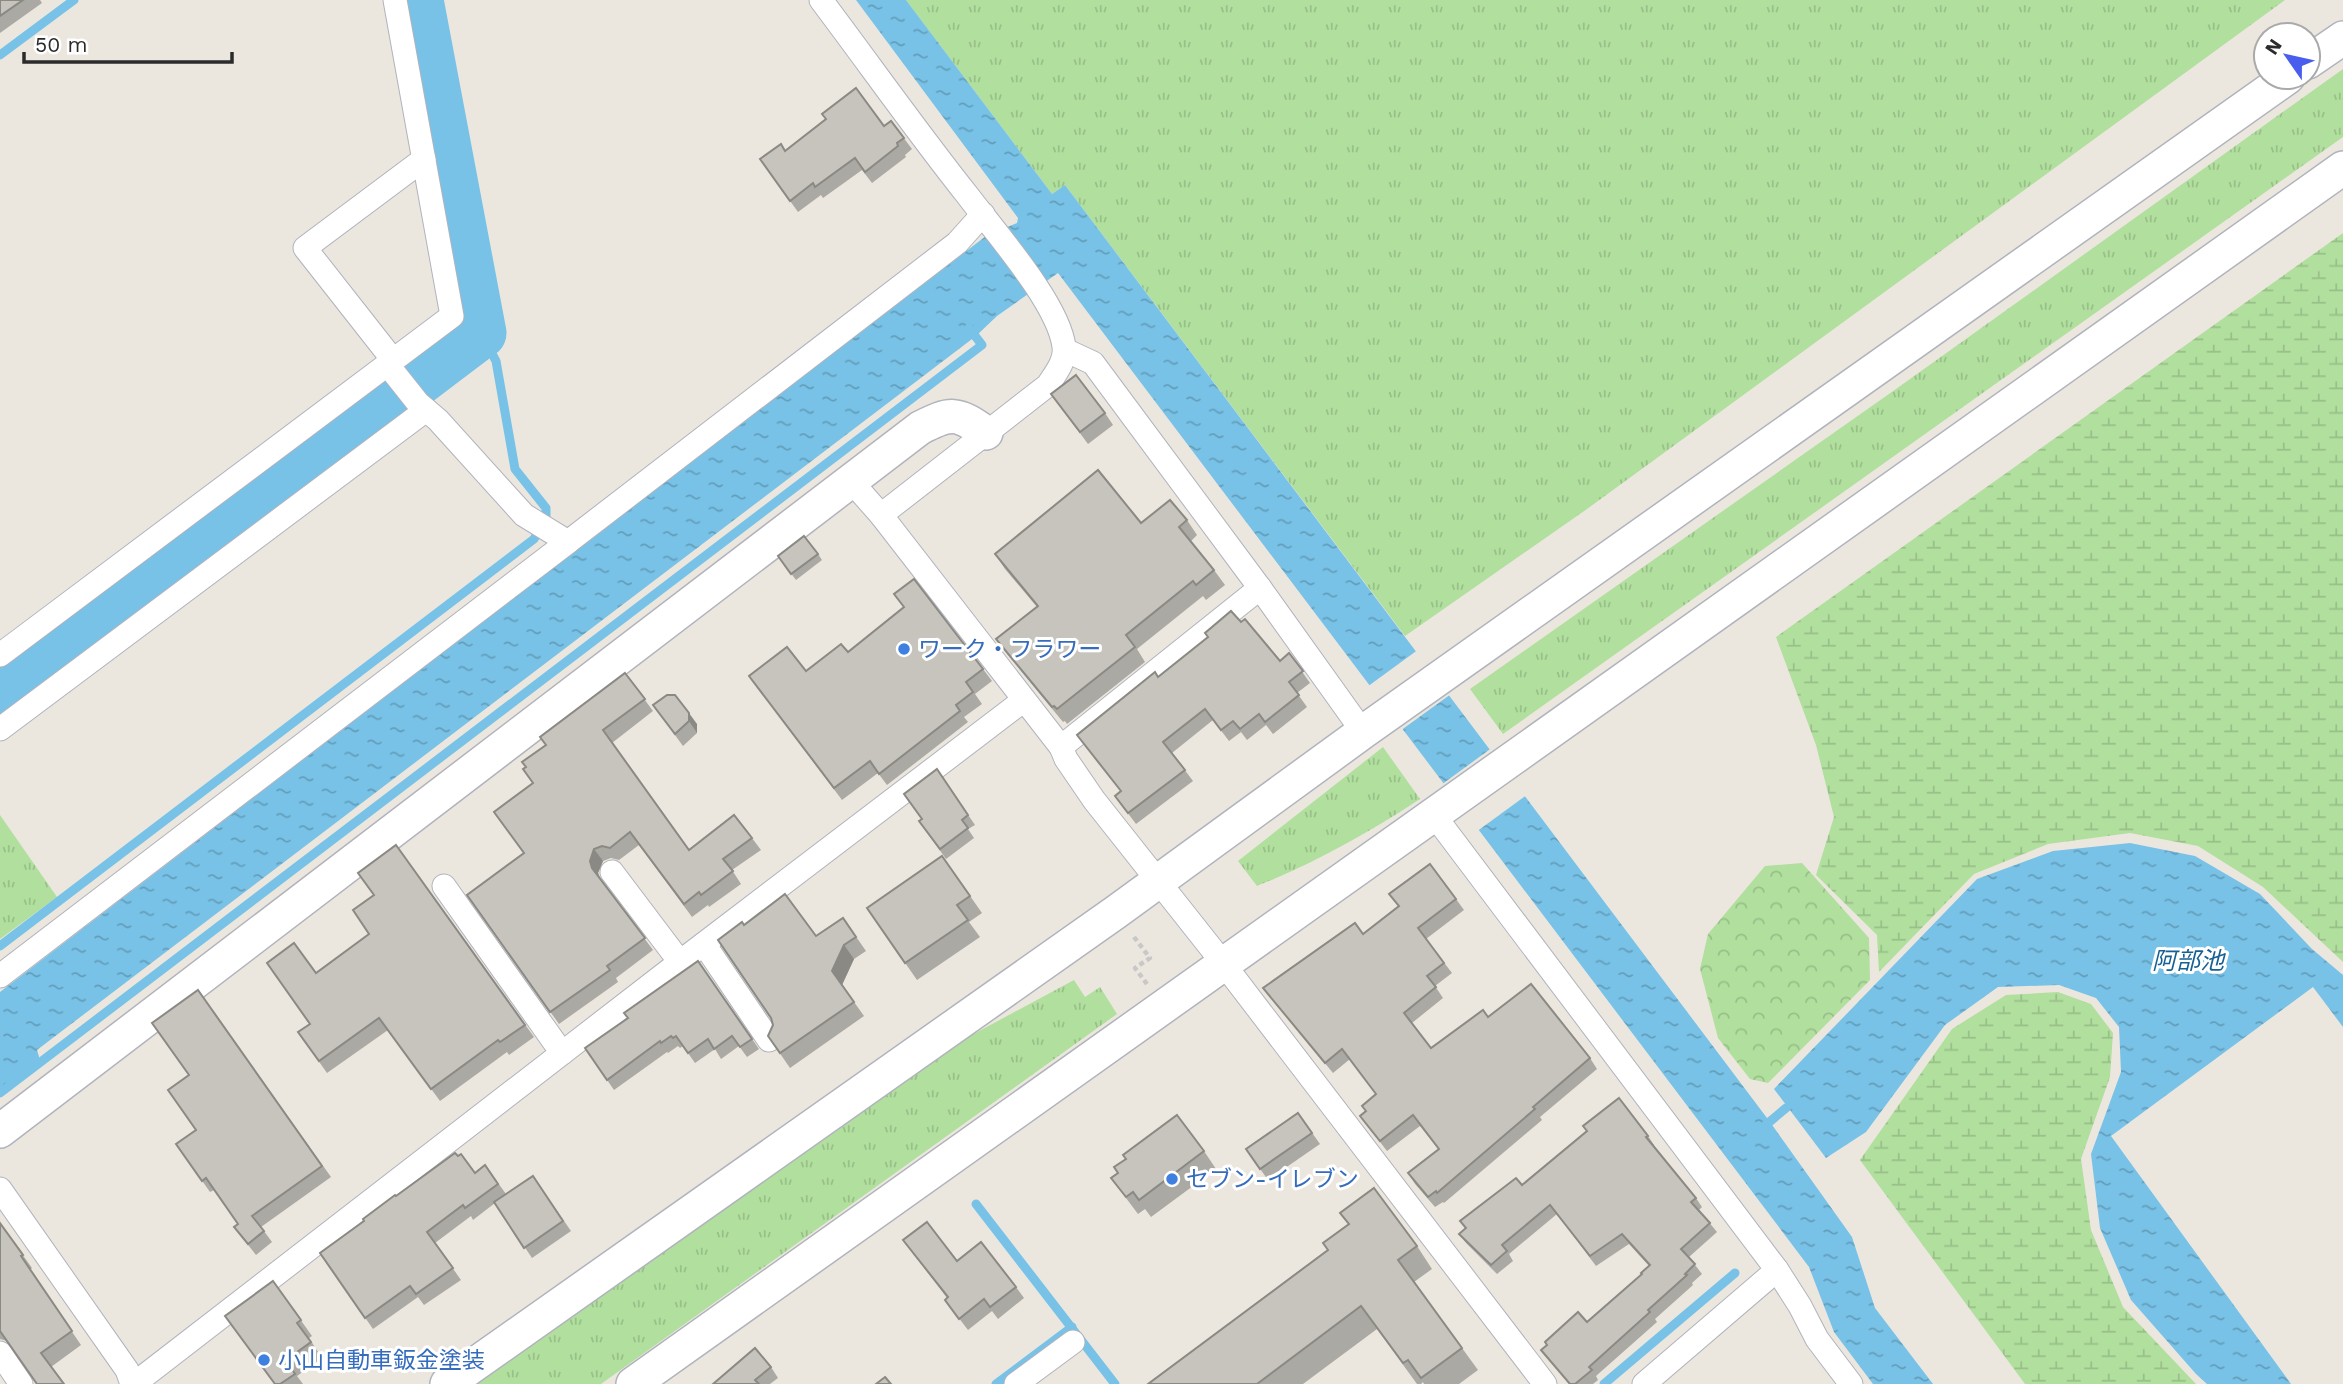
<svg xmlns="http://www.w3.org/2000/svg" width="2343" height="1384" font-family="'Work Sans','Noto Sans JP',sans-serif">
	<style>
		.grass { fill: url(#grass-tufts) }
		.forest { fill: url(#forest-crowns) }
		.wetland { fill: url(#wetland-marsh) }
		.water { fill: url(#water-ripples) }
		.pier { fill: #ece7de }
		.lines { fill: none; stroke-linecap: round; stroke-linejoin: round }
		.stream { stroke: #78c2e7; stroke-width: 9 }
		.river { stroke: #78c2e7; stroke-width: 51 }
		.street-casing { stroke: #b1b3bd; stroke-width: 25 }
		.secondary-casing { stroke: #b1b3bd; stroke-width: 36 }
		.path { stroke: #c8c8c8; stroke-width: 4.5; stroke-dasharray: 5 3.5; stroke-linecap: butt }
		.street { stroke: #fff; stroke-width: 23 }
		.secondary { stroke: #fff; stroke-width: 33 }
		.wall { fill: #aba9a3 }
		.shaded-wall { fill: #8b8984 }
		.building { fill: #c7c4bd; stroke: #8b8984; stroke-width: 2 }
		.shop-dot { fill: #3f7fe0; stroke: #fff; stroke-width: 2.5 }
		.labels { text-anchor: middle; stroke-width: 6; stroke-linejoin: round; paint-order: stroke }
		.shop-label { font-size: 23px; fill: #366cbe; stroke: #fff; text-anchor: start }
		.water-label { font-size: 24px; font-style: italic; fill: #176093; stroke: #fff }
	</style>
	<defs>
		<pattern id="grass-tufts" width="24" height="20" patternUnits="userSpaceOnUse" patternTransform="scale(1.75)"><rect width="24" height="20" fill="#b0df9e"/><path d="M3 7l-1-3M5 7V3M7 7l1-3M15 17l-1-3M17 17v-4M19 17l1-3" fill="none" stroke="#98c088"/></pattern>
		<pattern id="forest-crowns" width="20" height="18" patternUnits="userSpaceOnUse" patternTransform="scale(1.75)"><rect width="20" height="18" fill="#b0df9e"/><path d="M2 6a3 3 0 1 1 6 0M12 15a3 3 0 1 1 6 0" fill="none" stroke="#98c088"/></pattern>
		<pattern id="wetland-marsh" width="20" height="14" patternUnits="userSpaceOnUse" patternTransform="scale(1.75)"><rect width="20" height="14" fill="#b0df9e"/><path d="M1 5h8M5 5V1M11 12h8M15 12V8" fill="none" stroke="#98c088"/></pattern>
		<pattern id="water-ripples" width="26" height="14" patternUnits="userSpaceOnUse" patternTransform="scale(1.75)"><rect width="26" height="14" fill="#78c2e7"/><path d="M2 4q2-2 4 0t4 0M15 11q2-2 4 0t4 0" fill="none" stroke="#639ebb"/></pattern>
	</defs>
	<rect width="100%" height="100%" fill="#ece7de"/>
	<!-- grass -->
	<g class="grass">
		<path d="M 906,0 L 2285,0 L 1587,509 L 1405,636 L 1065,185 L 1052,194 Z"/>
		<path d="M 2343,69 L 2343,137 L 1503,734 L 1470,689 L 1896,389 Z"/>
		<path d="M 1383,747 L 1420,799 C 1368,833 1315,863 1257,886 L 1238,861 Z"/>
		<path d="M 0,815 L 57,897 L 0,939 Z"/>
		<path d="M 1074,980 L 1085,997 L 1100,987 L 1117,1014 L 601,1384 L 475,1384 L 968,1037 Z"/>
	</g>
	<!-- forest -->
	<path class="forest" d="M 1802,863 L 1869,938 L 1870,980 L 1768,1083 L 1750,1079 L 1718,1038 L 1700,969 L 1708,934 L 1765,866 Z"/>
	<!-- wetland -->
	<g class="wetland">
		<path d="M 2343,233 L 2343,962 L 2263,887 L 2198,846 L 2130,833 L 2048,844 L 1974,874 L 1879,972 L 1877,935 L 1816,875 L 1834,817 L 1816,745 L 1776,637 Z"/>
		<path d="M 2058,992 L 2091,1004 L 2113,1033 L 2110,1077 L 2081,1159 L 2091,1230 L 2123,1307 L 2196,1384 L 2025,1384 L 1860,1160 L 1952,1029 L 2006,995 Z"/>
	</g>
	<!-- water -->
	<g class="water">
		<path d="M 856,0 L 906,0 L 1052,194 L 1065,185 L 1770,1122 L 1852,1237 L 1875,1308 L 1933,1384 L 1873,1384 L 1834,1332 L 1809,1267 L 1058,273 L 997,316 L 976,336 L 37,1050 L 40,1060 L 0,1090 L 0,992 L 986,236 L 1017,223 L 1018,218 Z"/>
		<path d="M 2130,843 L 2195,856 L 2260,894 L 2312,949 L 2343,975 L 2343,1027 L 2313,987 L 2111,1136 L 2291,1384 L 2207,1384 L 2196,1374 L 2131,1300 L 2100,1228 L 2091,1154 L 2121,1072 L 2119,1027 L 2096,998 L 2059,985 L 1998,987 L 1945,1025 L 1866,1132 L 1826,1158 L 1774,1089 L 1977,879 L 2053,851 Z"/>
	</g>
	<!-- pier -->
	<g class="pier">
		<path d="M 1419,649 L 1451,694 L 1400,731 L 1367,687 Z"/>
		<path d="M 1493,747 L 1528,794 L 1476,832 L 1441,785 Z"/>
	</g>
	<g class="lines">
		<!-- stream -->
		<g class="stream">
			<path d="M 0,55 L 74,0"/>
			<path d="M 0,946 L 534,539 L 546,519 L 546,508 L 515,469 L 496,361 L 481,333"/>
			<path d="M 0,1093 L 982,345 L 969,328"/>
			<path d="M 1761,1129 L 1786,1108"/>
			<path d="M 976,1204 L 1115,1384"/>
			<path d="M 996,1384 L 1072,1327"/>
			<path d="M 1604,1384 L 1735,1273"/>
		</g>
		<!-- river -->
		<path class="river" d="M 0,697 L 481,333 L 418,0"/>
		<!-- street casing -->
		<g class="street-casing">
			<g id="street">
				<path d="M 821,0 C 870,65 917,132 968,196 C 995,232 1059,304 1064,347 C 1066,361 1055,374 1048,385 L 881,515"/>
				<path d="M 1065,350 L 1093,363 L 1260,588 L 1363,732"/>
				<path d="M 393,360 L 305,248 L 424,159"/>
				<path d="M 387,364 L 418,403 L 438,420 L 524,515 L 568,542 L 957,243 L 983,214"/>
				<path d="M 851,481 L 881,515 L 1061,747 L 1066,759 L 1094,800 L 1223,963 L 1545,1384"/>
				<path d="M 0,655 L 452,316 L 395,0"/>
				<path d="M 0,729 L 426,410"/>
				<path d="M 1061,747 L 1260,588"/>
				<path d="M 1434,815 L 1777,1270 L 1800,1306 L 1817,1339 L 1851,1384"/>
				<path d="M 612,872 L 680,962"/>
				<path d="M 444,886 L 562,1053"/>
				<path d="M 704,944 L 769,1040"/>
				<path d="M 0,976 L 568,542"/>
				<path d="M 0,1189 L 127,1370 L 132,1384"/>
				<path d="M 0,1353 L 21,1384"/>
				<path d="M 134,1384 L 680,962 L 1024,700"/>
				<path d="M 1016,1384 L 1073,1342"/>
				<path d="M 1644,1384 L 1777,1270"/>
			</g>
		</g>
		<!-- secondary casing -->
		<g class="secondary-casing">
			<g id="secondary">
				<path d="M 2308,62 L 2343,38"/>
				<path d="M 0,1131 L 920,428 C 951,412 957,412 986,433"/>
				<path d="M 447,1384 L 1116,912 L 1363,732 L 2288,77"/>
				<path d="M 633,1384 L 2343,168"/>
			</g>
		</g>
		<!-- path -->
		<path class="path" d="M 1134,937 L 1150,958 L 1135,968 L 1147,984"/>
		<!-- street -->
		<use href="#street" class="street"/>
		<!-- secondary -->
		<use href="#secondary" class="secondary"/>
	</g>
	<!-- wall -->
	<g class="wall">
		<path d="M 0,0 L 40,0 L 42,3 L 0,33 Z"/>
		<path d="M 826,119 L 884,126 L 891,121 L 912,149 L 905,155 L 906,157 L 872,183 L 862,170 L 823,198 L 821,195 L 798,212 L 760,159 L 785,151 Z"/>
		<path d="M 1051,394 L 1105,413 L 1113,425 L 1088,444 Z"/>
		<path d="M 1187,520 L 1197,535 L 1191,541 L 1214,570 L 1225,585 L 1206,600 L 1203,596 L 1137,649 L 1145,662 L 1067,724 L 1065,721 L 1063,722 L 1007,654 L 996,639 L 1037,607 L 1005,569 L 995,554 L 1141,523 Z"/>
		<path d="M 818,554 L 822,560 L 796,580 L 778,556 Z"/>
		<path d="M 1241,622 L 1280,661 L 1289,653 L 1310,683 L 1297,693 L 1307,707 L 1273,734 L 1266,725 L 1247,740 L 1241,732 L 1229,741 L 1213,720 L 1172,753 L 1193,781 L 1136,824 L 1115,796 L 1121,791 L 1077,735 L 1158,677 Z"/>
		<path d="M 848,652 L 983,669 L 992,681 L 975,694 L 982,704 L 964,717 L 968,722 L 887,785 L 878,773 L 842,800 L 758,688 L 806,671 Z"/>
		<path d="M 625,673 L 653,711 L 612,743 L 689,850 L 752,838 L 761,850 L 732,870 L 741,884 L 709,907 L 708,905 L 692,917 L 639,845 L 619,860 L 611,858 L 603,861 L 598,873 L 600,879 L 653,950 L 616,978 L 618,982 L 559,1024 L 467,895 L 524,853 L 533,783 L 526,768 Z"/>
		<path d="M 653,705 L 697,724 L 697,733 L 683,746 Z"/>
		<path d="M 937,769 L 975,825 L 968,829 L 974,838 L 946,859 L 919,821 L 921,819 Z"/>
		<path d="M 396,845 L 534,1037 L 509,1055 L 507,1052 L 440,1101 L 388,1030 L 327,1073 L 298,1032 L 310,1024 L 316,973 L 369,934 L 374,895 Z"/>
		<path d="M 942,856 L 982,913 L 969,922 L 980,937 L 917,980 L 867,908 Z"/>
		<path d="M 1456,899 L 1464,910 L 1426,939 L 1452,973 L 1435,986 L 1443,998 L 1412,1023 L 1431,1048 L 1488,1017 L 1590,1058 L 1597,1069 L 1540,1117 L 1542,1120 L 1444,1203 L 1443,1202 L 1435,1207 L 1415,1184 L 1408,1173 L 1438,1149 L 1420,1126 L 1387,1151 L 1360,1116 L 1366,1111 L 1376,1094 L 1350,1059 L 1333,1073 L 1263,988 L 1363,934 Z"/>
		<path d="M 843,918 L 866,951 L 854,959 L 842,985 L 864,1016 L 790,1068 L 768,1036 L 816,936 Z"/>
		<path d="M 698,961 L 759,1049 L 747,1057 L 739,1046 L 721,1059 L 715,1049 L 695,1063 L 683,1046 L 680,1048 L 678,1046 L 668,1053 L 667,1052 L 614,1090 L 585,1048 L 628,1018 Z"/>
		<path d="M 198,990 L 331,1177 L 261,1227 L 272,1242 L 256,1255 L 234,1227 L 238,1224 L 214,1190 L 210,1192 L 176,1144 L 196,1130 L 189,1075 Z"/>
		<path d="M 1298,1113 L 1320,1144 L 1268,1180 L 1246,1149 Z"/>
		<path d="M 1648,1136 L 1654,1145 L 1654,1146 L 1696,1198 L 1702,1207 L 1699,1210 L 1717,1232 L 1689,1257 L 1702,1274 L 1692,1283 L 1693,1285 L 1655,1319 L 1657,1322 L 1596,1376 L 1598,1380 L 1593,1384 L 1569,1384 L 1541,1350 L 1587,1322 L 1642,1274 L 1649,1266 L 1629,1244 L 1596,1266 L 1557,1214 L 1509,1254 L 1513,1261 L 1497,1274 L 1466,1243 L 1459,1234 L 1465,1228 L 1460,1221 L 1522,1185 Z"/>
		<path d="M 1204,1151 L 1216,1169 L 1151,1217 L 1145,1209 L 1138,1214 L 1111,1178 Z"/>
		<path d="M 485,1165 L 506,1194 L 533,1176 L 571,1231 L 532,1258 L 495,1203 L 473,1220 L 471,1216 L 435,1243 L 461,1280 L 424,1305 L 418,1297 L 373,1329 L 320,1253 L 396,1196 L 475,1173 Z"/>
		<path d="M 0,1223 L 32,1268 L 30,1270 L 81,1345 L 51,1367 L 7,1341 L 0,1339 Z"/>
		<path d="M 903,1240 L 957,1261 L 1016,1287 L 1024,1298 L 998,1319 L 992,1311 L 968,1330 L 945,1300 L 947,1298 Z"/>
		<path d="M 1417,1246 L 1432,1269 L 1414,1282 L 1478,1370 L 1459,1384 L 1424,1384 L 1423,1382 L 1421,1384 L 1417,1384 L 1377,1329 L 1303,1384 L 1148,1384 Z"/>
		<path d="M 273,1281 L 312,1336 L 309,1338 L 322,1358 L 297,1376 L 303,1384 L 274,1384 Z"/>
		<path d="M 771,1367 L 778,1378 L 770,1384 L 713,1384 Z"/>
	</g>
	<!-- shaded-wall -->
	<g class="shaded-wall">
		<path d="M 689,713 L 697,724 L 697,733 L 689,721 Z"/>
		<path d="M 594,849 L 603,861 L 598,873 L 601,880 L 592,868 L 590,861 Z"/>
		<path d="M 844,945 L 854,959 L 842,985 L 832,971 Z"/>
	</g>
	<!-- building -->
	<g class="building">
		<path d="M 0,0 L 23,0 L 0,16 Z"/>
		<path d="M 856,88 L 884,126 L 891,121 L 904,138 L 897,143 L 898,146 L 865,172 L 855,158 L 815,187 L 813,183 L 790,201 L 760,159 L 781,144 L 785,151 L 826,119 L 822,114 Z"/>
		<path d="M 1076,375 L 1105,413 L 1080,432 L 1051,394 Z"/>
		<path d="M 1098,470 L 1141,523 L 1170,500 L 1187,520 L 1179,527 L 1214,570 L 1196,585 L 1193,581 L 1126,635 L 1135,647 L 1057,709 L 1054,706 L 1052,707 L 996,639 L 1038,606 L 995,554 Z"/>
		<path d="M 804,536 L 818,554 L 791,574 L 778,556 Z"/>
		<path d="M 914,579 L 983,669 L 966,682 L 973,692 L 956,705 L 960,711 L 879,774 L 870,761 L 834,788 L 749,676 L 787,647 L 806,671 L 841,644 L 848,652 L 904,607 L 894,594 Z"/>
		<path d="M 1231,611 L 1241,622 L 1245,619 L 1280,661 L 1289,653 L 1303,671 L 1289,682 L 1299,695 L 1265,722 L 1259,714 L 1240,729 L 1233,721 L 1221,730 L 1205,709 L 1163,742 L 1185,770 L 1128,813 L 1115,796 L 1121,791 L 1077,735 L 1155,672 L 1158,677 L 1208,637 L 1205,633 Z"/>
		<path d="M 625,673 L 645,699 L 603,730 L 689,850 L 734,815 L 752,838 L 723,859 L 733,871 L 701,895 L 699,892 L 684,904 L 630,832 L 610,848 L 602,846 L 594,849 L 590,861 L 592,868 L 645,938 L 607,966 L 610,970 L 550,1012 L 467,895 L 524,853 L 494,812 L 533,783 L 523,769 L 526,767 L 522,762 L 546,745 L 540,737 Z"/>
		<path d="M 667,695 L 675,695 L 689,713 L 689,721 L 675,734 L 653,705 Z"/>
		<path d="M 937,769 L 968,815 L 962,820 L 968,828 L 940,849 L 919,821 L 922,819 L 904,794 Z"/>
		<path d="M 396,845 L 525,1025 L 500,1042 L 498,1040 L 431,1089 L 379,1018 L 319,1061 L 298,1032 L 310,1024 L 267,963 L 294,943 L 316,973 L 369,934 L 353,910 L 374,895 L 358,873 Z"/>
		<path d="M 942,856 L 970,896 L 957,905 L 968,920 L 905,963 L 867,908 Z"/>
		<path d="M 1430,864 L 1456,899 L 1418,928 L 1444,963 L 1427,976 L 1436,987 L 1404,1013 L 1431,1048 L 1483,1010 L 1488,1017 L 1531,984 L 1590,1058 L 1533,1107 L 1535,1109 L 1437,1193 L 1436,1191 L 1428,1197 L 1408,1173 L 1439,1149 L 1413,1115 L 1380,1141 L 1360,1116 L 1366,1111 L 1362,1106 L 1376,1094 L 1342,1049 L 1325,1063 L 1263,988 L 1355,923 L 1363,934 L 1399,906 L 1389,894 Z"/>
		<path d="M 785,894 L 816,936 L 843,918 L 856,937 L 844,945 L 832,971 L 854,1002 L 780,1053 L 768,1036 L 773,1025 L 771,1018 L 718,940 L 742,922 L 744,925 Z"/>
		<path d="M 698,961 L 752,1039 L 740,1047 L 732,1036 L 714,1049 L 708,1039 L 688,1053 L 676,1036 L 673,1038 L 671,1036 L 661,1043 L 660,1041 L 607,1080 L 585,1048 L 628,1018 L 624,1013 Z"/>
		<path d="M 198,990 L 322,1166 L 252,1216 L 264,1231 L 248,1244 L 234,1227 L 238,1224 L 206,1178 L 202,1181 L 176,1144 L 196,1130 L 168,1090 L 189,1075 L 152,1023 Z"/>
		<path d="M 1619,1098 L 1648,1136 L 1646,1137 L 1696,1198 L 1691,1202 L 1710,1223 L 1681,1249 L 1695,1264 L 1685,1274 L 1687,1275 L 1648,1310 L 1650,1312 L 1589,1367 L 1592,1370 L 1575,1384 L 1570,1384 L 1541,1350 L 1547,1345 L 1545,1342 L 1578,1312 L 1587,1322 L 1642,1274 L 1641,1273 L 1650,1265 L 1622,1234 L 1590,1256 L 1550,1205 L 1502,1245 L 1507,1251 L 1491,1265 L 1459,1234 L 1466,1228 L 1460,1221 L 1516,1178 L 1522,1185 L 1587,1131 L 1583,1126 Z"/>
		<path d="M 1298,1113 L 1312,1133 L 1260,1169 L 1246,1149 Z"/>
		<path d="M 1177,1115 L 1204,1151 L 1139,1200 L 1133,1192 L 1126,1197 L 1111,1178 L 1118,1173 L 1114,1167 L 1126,1159 L 1123,1155 Z"/>
		<path d="M 455,1153 L 458,1156 L 461,1154 L 475,1173 L 485,1165 L 498,1184 L 465,1208 L 463,1205 L 427,1232 L 453,1268 L 416,1294 L 410,1286 L 365,1318 L 320,1253 L 364,1221 L 363,1219 L 395,1195 L 396,1196 Z"/>
		<path d="M 533,1176 L 563,1221 L 524,1248 L 494,1202 Z"/>
		<path d="M 1374,1188 L 1417,1246 L 1398,1260 L 1462,1348 L 1421,1378 L 1408,1360 L 1403,1363 L 1361,1306 L 1257,1384 L 1148,1384 L 1328,1250 L 1323,1243 L 1349,1224 L 1340,1213 Z"/>
		<path d="M 927,1222 L 957,1261 L 981,1242 L 1016,1287 L 990,1307 L 984,1299 L 959,1319 L 945,1300 L 948,1297 L 903,1240 Z"/>
		<path d="M 0,1223 L 23,1255 L 21,1256 L 72,1331 L 41,1353 L 64,1384 L 37,1384 L 0,1331 Z"/>
		<path d="M 273,1281 L 301,1320 L 297,1323 L 311,1342 L 286,1360 L 295,1374 L 280,1384 L 275,1384 L 225,1316 Z"/>
		<path d="M 755,1348 L 771,1367 L 755,1380 L 759,1384 L 713,1384 Z"/>
		<path d="M 885,1377 L 891,1384 L 876,1384 Z"/>
	</g>
	<!-- markers -->
	<g class="shop-dot">
		<circle cx="904" cy="649" r="7"/>
		<circle cx="1172" cy="1179" r="7"/>
		<circle cx="264" cy="1360" r="7"/>
	</g>
	<g class="labels">
		<!-- shop labels -->
		<g class="shop-label">
			<text x="918" y="657">ワーク・フラワー</text>
			<text x="1186" y="1187">セブン-イレブン</text>
			<text x="278" y="1368">小山自動車鈑金塗装</text>
		</g>
		<!-- water labels -->
		<g class="water-label">
			<text x="2188" y="969">阿部池</text>
		</g>
	</g>
	<!-- north arrow -->
	<g transform="translate(2287 56) rotate(304)"><circle r="33" fill="#ffffff" stroke="#aaaaaa" stroke-width="2"/>
	<path d="M0-5L12 26L0 18L-12 26Z" fill="#495dee"/>
	<text y="-10" font-size="19" font-weight="bold" text-anchor="middle" fill="#2b2b2b">N</text>
	</g>
	<!-- scale -->
	<path d="M24 52v10h208v-10" fill="none" stroke="#2b2b2b" stroke-width="3.5"/>
	<text x="35" y="52" font-size="21" fill="#2b2b2b" stroke="#ffffff" stroke-width="5" paint-order="stroke">50 m</text>
</svg>
